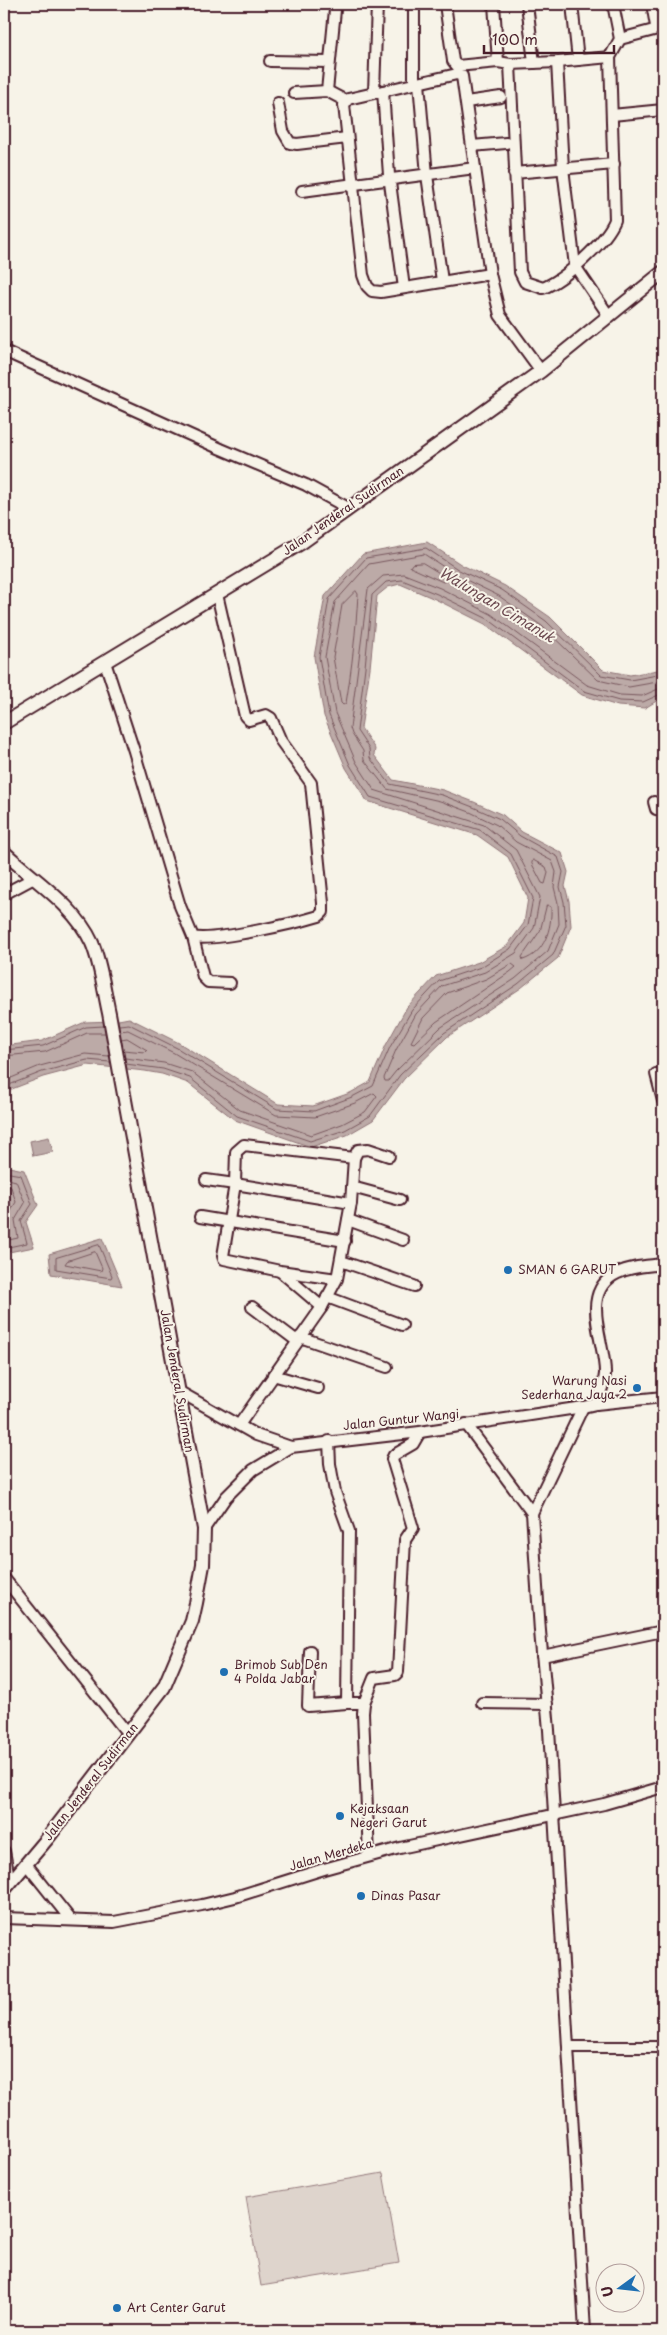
<svg xmlns="http://www.w3.org/2000/svg" width="667" height="2335" font-family="'Playpen Sans',sans-serif">
	<style>
		.green { fill: #ded4cc; stroke: #947a7c }
		.water { fill: #bcaaa7; stroke: #8e7275 }
		.lines { fill: none; stroke-linecap: round; stroke-linejoin: round }
		.shore { stroke: #78575d; stroke-width: 1 }
		.minor-casing { stroke: #4a1f2b; stroke-width: 14 }
		.major-casing { stroke: #4a1f2b; stroke-width: 16 }
		.minor { stroke: #f7f3e8; stroke-width: 10 }
		.major { stroke: #f7f3e8; stroke-width: 12 }
		.poi-dot { fill: #1f6fb2; stroke: #f7f3e8; stroke-width: 2 }
		.labels { text-anchor: middle; stroke-width: 4; stroke-linejoin: round; paint-order: stroke }
		.street-label { font-size: 12px; fill: #4a1f2b; stroke: #f7f3e8 }
		.poi-label { font-size: 12px; fill: #4a1f2b; stroke: #f7f3e8; text-anchor: start }
		.water-label { font-size: 14px; font-style: italic; fill: #6c4950; stroke: #f7f3e8 }
	</style>
	<rect width="100%" height="100%" fill="#f7f3e8"/>
	<filter id="ink" filterUnits="userSpaceOnUse"><feTurbulence type="fractalNoise" baseFrequency=".02" numOctaves="2"/><feDisplacementMap in="SourceGraphic" scale="10" xChannelSelector="R" yChannelSelector="G"/><feConvolveMatrix kernelMatrix="1 2 1 2 8 2 1 2 1" color-interpolation-filters="sRGB"/></filter>
	<g filter="url(#ink)">
		<!-- green -->
		<path class="green" d="M 383,2173 L 399,2263 L 261,2286 L 246,2197 Z"/>
		<!-- water -->
		<g class="water">
			<path d="M 427,542 L 462,565 L 505,586 L 550,617 L 603,670 L 630,675 L 663,669 L 663,697 L 645,708 L 618,706 L 582,695 L 485,624 L 435,599 L 400,584 L 388,587 L 377,596 L 370,668 L 361,728 L 375,749 L 374,755 L 393,780 L 443,790 L 474,802 L 503,815 L 522,832 L 562,853 L 568,872 L 565,886 L 569,901 L 571,926 L 558,958 L 521,988 L 447,1037 L 404,1079 L 373,1120 L 347,1135 L 311,1147 L 235,1120 L 188,1083 L 162,1074 L 145,1071 L 88,1065 L 43,1077 L 4,1092 L 4,1046 L 42,1041 L 85,1022 L 113,1021 L 129,1018 L 179,1043 L 278,1104 L 313,1106 L 350,1093 L 370,1082 L 386,1045 L 407,1007 L 436,976 L 479,962 L 507,946 L 524,923 L 528,898 L 508,857 L 477,835 L 367,801 L 346,768 L 324,716 L 314,657 L 325,596 L 363,554 Z"/>
			<path d="M 49,1137 L 53,1152 L 33,1156 L 30,1141 Z"/>
			<path d="M 4,1166 L 24,1170 L 38,1205 L 26,1222 L 34,1247 L 4,1253 Z"/>
			<path d="M 102,1238 L 122,1286 L 51,1274 L 49,1254 Z"/>
		</g>
		<g class="lines">
			<!-- shore -->
			<g class="shore">
				<path d="M 423,563 L 446,577 L 446,581 L 443,582 L 410,567 L 412,564 Z"/>
				<path d="M 356,591 L 358,594 C 356,630 352,667 346,703 L 343,705 L 341,703 L 333,657 L 342,605 Z"/>
				<path d="M 505,609 L 543,637 L 543,640 L 540,641 L 502,613 L 502,610 Z"/>
				<path d="M 663,681 L 629,687 L 598,680 L 542,626 L 499,596 L 456,575 L 424,554 L 369,564 L 335,602 L 325,657 L 335,713 L 356,762 L 374,790 L 484,825 L 516,850 L 540,897 L 534,928 L 516,953 L 485,972 L 442,986 L 416,1014 L 396,1050 L 384,1078 L 385,1081 L 388,1081 L 396,1071 L 440,1028 L 515,979 L 548,951 L 559,924 L 558,903 L 554,887 L 556,872 L 552,861 L 516,842 L 497,825 L 470,812 L 440,801 L 387,789 L 364,760 L 363,751 L 352,734 L 350,728 L 368,589 L 383,576 L 404,574 L 440,588 L 491,614 L 587,685 L 620,695 L 642,696 L 663,687"/>
				<path d="M 533,860 L 546,867 L 548,873 L 545,884 L 542,883 L 532,864 Z"/>
				<path d="M 547,905 L 551,907 C 552,928 545,953 523,960 L 522,957 L 540,931 Z"/>
				<path d="M 512,964 L 516,967 L 510,972 L 436,1022 L 414,1043 L 411,1042 L 423,1018 L 447,993 L 486,979 Z"/>
				<path d="M 119,1025 L 129,1024 L 177,1048 L 277,1109 L 314,1111 L 352,1097 L 373,1086 L 390,1047 L 412,1010 L 439,981 L 481,967 L 510,949 L 528,925 L 533,898 L 511,854 L 480,830 L 370,797 L 350,765 L 329,715 L 319,657 L 329,599 L 366,558 L 426,548 L 459,570 L 502,590 L 546,621 L 601,675 L 630,680 L 663,674"/>
				<path d="M 120,1031 L 128,1030 L 174,1053 L 276,1115 L 315,1117 L 355,1103 L 374,1093 L 377,1096 L 365,1112 L 342,1124 L 311,1135 L 240,1110 L 192,1072 L 164,1063 L 125,1058"/>
				<path d="M 121,1039 L 127,1038 L 147,1050 L 145,1052 L 123,1050"/>
				<path d="M 4,1050 L 43,1046 L 86,1027 L 104,1026"/>
				<path d="M 4,1056 L 45,1052 L 87,1033 L 105,1033"/>
				<path d="M 126,1064 L 163,1069 L 190,1078 L 237,1116 L 310,1141 L 345,1130 L 370,1116 L 400,1075 L 444,1033 L 518,984 L 553,955 L 566,925 L 564,902 L 560,887 L 563,872 L 558,857 L 520,836 L 500,819 L 473,807 L 442,795 L 390,784 L 370,758 L 369,749 L 357,731 L 365,667 L 372,595 L 386,582 L 402,580 L 437,594 L 488,619 L 584,691 L 619,701 L 643,702 L 663,693"/>
				<path d="M 4,1081 L 40,1066 L 85,1054 L 109,1056"/>
				<path d="M 4,1087 L 42,1072 L 87,1060 L 110,1062"/>
				<path d="M 4,1172 L 21,1175 L 32,1204 L 21,1221 L 27,1243 L 4,1248"/>
				<path d="M 4,1178 L 16,1181 L 25,1203 L 15,1220 L 18,1238 L 4,1241"/>
				<path d="M 4,1186 L 11,1187 L 16,1202 L 8,1216 L 9,1232 L 4,1234"/>
				<path d="M 99,1245 L 112,1276 L 111,1278 L 56,1269 L 56,1258 Z"/>
				<path d="M 95,1252 L 102,1268 L 101,1271 L 65,1264 L 67,1261 Z"/>
			</g>
			<!-- minor casing -->
			<g class="minor-casing">
				<g id="minor">
					<path d="M 445,4 L 453,61 L 457,66 L 498,62 L 510,64 L 557,62 L 610,57"/>
					<path d="M 494,4 L 498,62"/>
					<path d="M 527,4 L 534,63"/>
					<path d="M 572,4 L 578,60"/>
					<path d="M 620,39 L 654,30 L 656,26 L 652,4"/>
					<path d="M 270,61 L 329,62"/>
					<path d="M 557,62 L 563,168 L 575,266 L 609,316"/>
					<path d="M 510,64 L 520,272 L 525,282 L 543,288 C 564,280 606,242 615,220 L 610,57 L 620,39 L 613,4"/>
					<path d="M 419,83 L 427,175 L 442,281"/>
					<path d="M 414,84 L 414,4"/>
					<path d="M 327,91 L 335,10"/>
					<path d="M 383,91 L 457,74 L 462,76 L 490,274 L 500,315 L 541,371"/>
					<path d="M 374,92 L 377,4"/>
					<path d="M 294,93 L 327,91 L 346,101"/>
					<path d="M 466,102 L 501,97"/>
					<path d="M 278,103 L 283,131 L 290,143 L 297,144 L 347,138"/>
					<path d="M 612,115 L 663,110"/>
					<path d="M 472,146 L 506,143"/>
					<path d="M 514,173 L 614,164"/>
					<path d="M 302,191 L 475,168"/>
					<path d="M 404,288 L 389,175 L 383,91 L 348,99 L 344,105 L 363,275 L 367,286 L 372,291 L 381,292 L 490,274"/>
					<path d="M 4,351 L 221,449 L 306,485 L 348,508"/>
					<path d="M 105,662 L 134,751 L 180,906 L 193,937 C 214,942 296,923 319,916 L 323,912 L 323,903 L 311,783 L 281,741 L 271,718 L 266,715 L 249,720 L 245,716 L 217,594"/>
					<path d="M 654,802 L 656,809 L 663,811"/>
					<path d="M 4,894 L 32,879"/>
					<path d="M 193,937 L 203,977 L 208,982 L 230,983"/>
					<path d="M 656,1074 L 663,1101"/>
					<path d="M 354,1158 L 358,1150 L 368,1149 L 389,1156"/>
					<path d="M 206,1180 L 235,1184 L 236,1152 L 244,1145 L 354,1158 L 351,1203"/>
					<path d="M 352,1187 L 400,1200"/>
					<path d="M 200,1217 L 345,1241"/>
					<path d="M 348,1220 L 403,1240"/>
					<path d="M 341,1261 L 414,1286"/>
					<path d="M 281,1272 L 322,1307"/>
					<path d="M 327,1297 L 402,1325"/>
					<path d="M 252,1307 L 297,1341"/>
					<path d="M 300,1337 L 387,1367"/>
					<path d="M 273,1375 L 318,1388"/>
					<path d="M 180,1392 L 256,1435 L 291,1447 L 420,1432 L 583,1407 L 596,1404 C 600,1394 604,1385 605,1374 C 606,1342 577,1292 618,1273 C 631,1266 649,1266 663,1264"/>
					<path d="M 596,1404 L 663,1397"/>
					<path d="M 466,1424 L 532,1513 L 540,1631 L 549,1730 L 585,2331"/>
					<path d="M 239,1425 L 322,1307 L 337,1279 L 351,1203 L 235,1184 L 223,1256 L 224,1259 L 280,1271 L 337,1279"/>
					<path d="M 329,1441 L 330,1464 L 335,1492 L 349,1531 L 347,1703 L 364,1703"/>
					<path d="M 532,1513 L 583,1407"/>
					<path d="M 204,1529 L 226,1497 L 253,1470 L 291,1447"/>
					<path d="M 4,1578 L 128,1734"/>
					<path d="M 310,1651 L 308,1706 L 347,1703"/>
					<path d="M 542,1656 L 663,1631"/>
					<path d="M 482,1703 L 547,1704"/>
					<path d="M 4,1851 L 10,1883"/>
					<path d="M 369,1856 L 363,1713 L 364,1703 L 374,1678 L 395,1675 L 398,1672 L 405,1540 L 413,1528 L 392,1459 L 394,1455 L 413,1444 L 420,1432"/>
					<path d="M 27,1865 L 71,1920"/>
					<path d="M 4,1918 L 114,1922 L 202,1905 L 235,1897 L 324,1869 L 400,1848 L 604,1804 L 663,1787"/>
					<path d="M 569,2047 L 663,2047"/>
				</g>
			</g>
			<!-- major casing -->
			<g class="major-casing">
				<g id="major">
					<path d="M 4,723 L 301,543 L 541,371 L 663,272"/>
					<path d="M 4,852 C 33,880 74,904 92,943 C 101,964 104,991 109,1013 L 204,1529 L 203,1565 L 196,1603 L 192,1621 L 164,1687 L 47,1839 L 4,1890"/>
				</g>
			</g>
			<!-- minor -->
			<use href="#minor" class="minor"/>
			<!-- major -->
			<use href="#major" class="major"/>
		</g>
	</g>
	<!-- markers -->
	<g class="poi-dot">
		<circle cx="508" cy="1270" r="5"/>
		<circle cx="637" cy="1388" r="5"/>
		<circle cx="224" cy="1672" r="5"/>
		<circle cx="340" cy="1816" r="5"/>
		<circle cx="361" cy="1896" r="5"/>
		<circle cx="117" cy="2308" r="5"/>
	</g>
	<g class="labels">
		<!-- street labels -->
		<g class="street-label">
			<text transform="translate(343 511) rotate(-35)" y="4">Jalan Jenderal Sudirman</text>
			<text transform="translate(177 1381) rotate(80)" y="4">Jalan Jenderal Sudirman</text>
			<text transform="translate(401 1420) rotate(-6)" y="4">Jalan Guntur Wangi</text>
			<text transform="translate(91 1782) rotate(-52)" y="4">Jalan Jenderal Sudirman</text>
			<text transform="translate(331 1855) rotate(-16)" y="4">Jalan Merdeka</text>
		</g>
		<!-- poi labels -->
		<g class="poi-label">
			<text x="518" y="1274">SMAN 6 GARUT</text>
			<text x="627" y="1385" text-anchor="end">Warung Nasi<tspan x="627" dy="14">Sederhana Jaya 2</tspan></text>
			<text x="234" y="1669">Brimob Sub Den<tspan x="234" dy="14">4 Polda Jabar</tspan></text>
			<text x="350" y="1813">Kejaksaan<tspan x="350" dy="14">Negeri Garut</tspan></text>
			<text x="371" y="1900">Dinas Pasar</text>
			<text x="127" y="2312">Art Center Garut</text>
		</g>
		<!-- water labels -->
		<g class="water-label">
			<text transform="translate(497 605) rotate(31)" y="5">Walungan Cimanuk</text>
		</g>
	</g>
	<!-- margin -->
	<rect width="667" height="2335" fill="none" stroke="#f7f3e8" stroke-width="20"/>
	<rect x="10" y="10" width="647" height="2315" fill="none" stroke="#4a1f2b" stroke-width="2" filter="url(#ink)"/>
	<!-- north arrow -->
	<g transform="translate(620 2288) rotate(255)"><circle r="24" fill="#f7f3e8" stroke="#b29e9c"/>
	<path d="M0-4L9 19L0 12L-9 19Z" fill="#1f6fb2"/>
	<text y="-8" font-size="14" font-weight="bold" text-anchor="middle" fill="#4a1f2b">U</text>
	</g>
	<!-- scale -->
	<path d="M484 45v8h130v-8" fill="none" stroke="#4a1f2b" stroke-width="2.5"/>
	<text x="492" y="45" font-size="15" fill="#4a1f2b" stroke="#f7f3e8" stroke-width="4" paint-order="stroke">100 m</text>
</svg>
